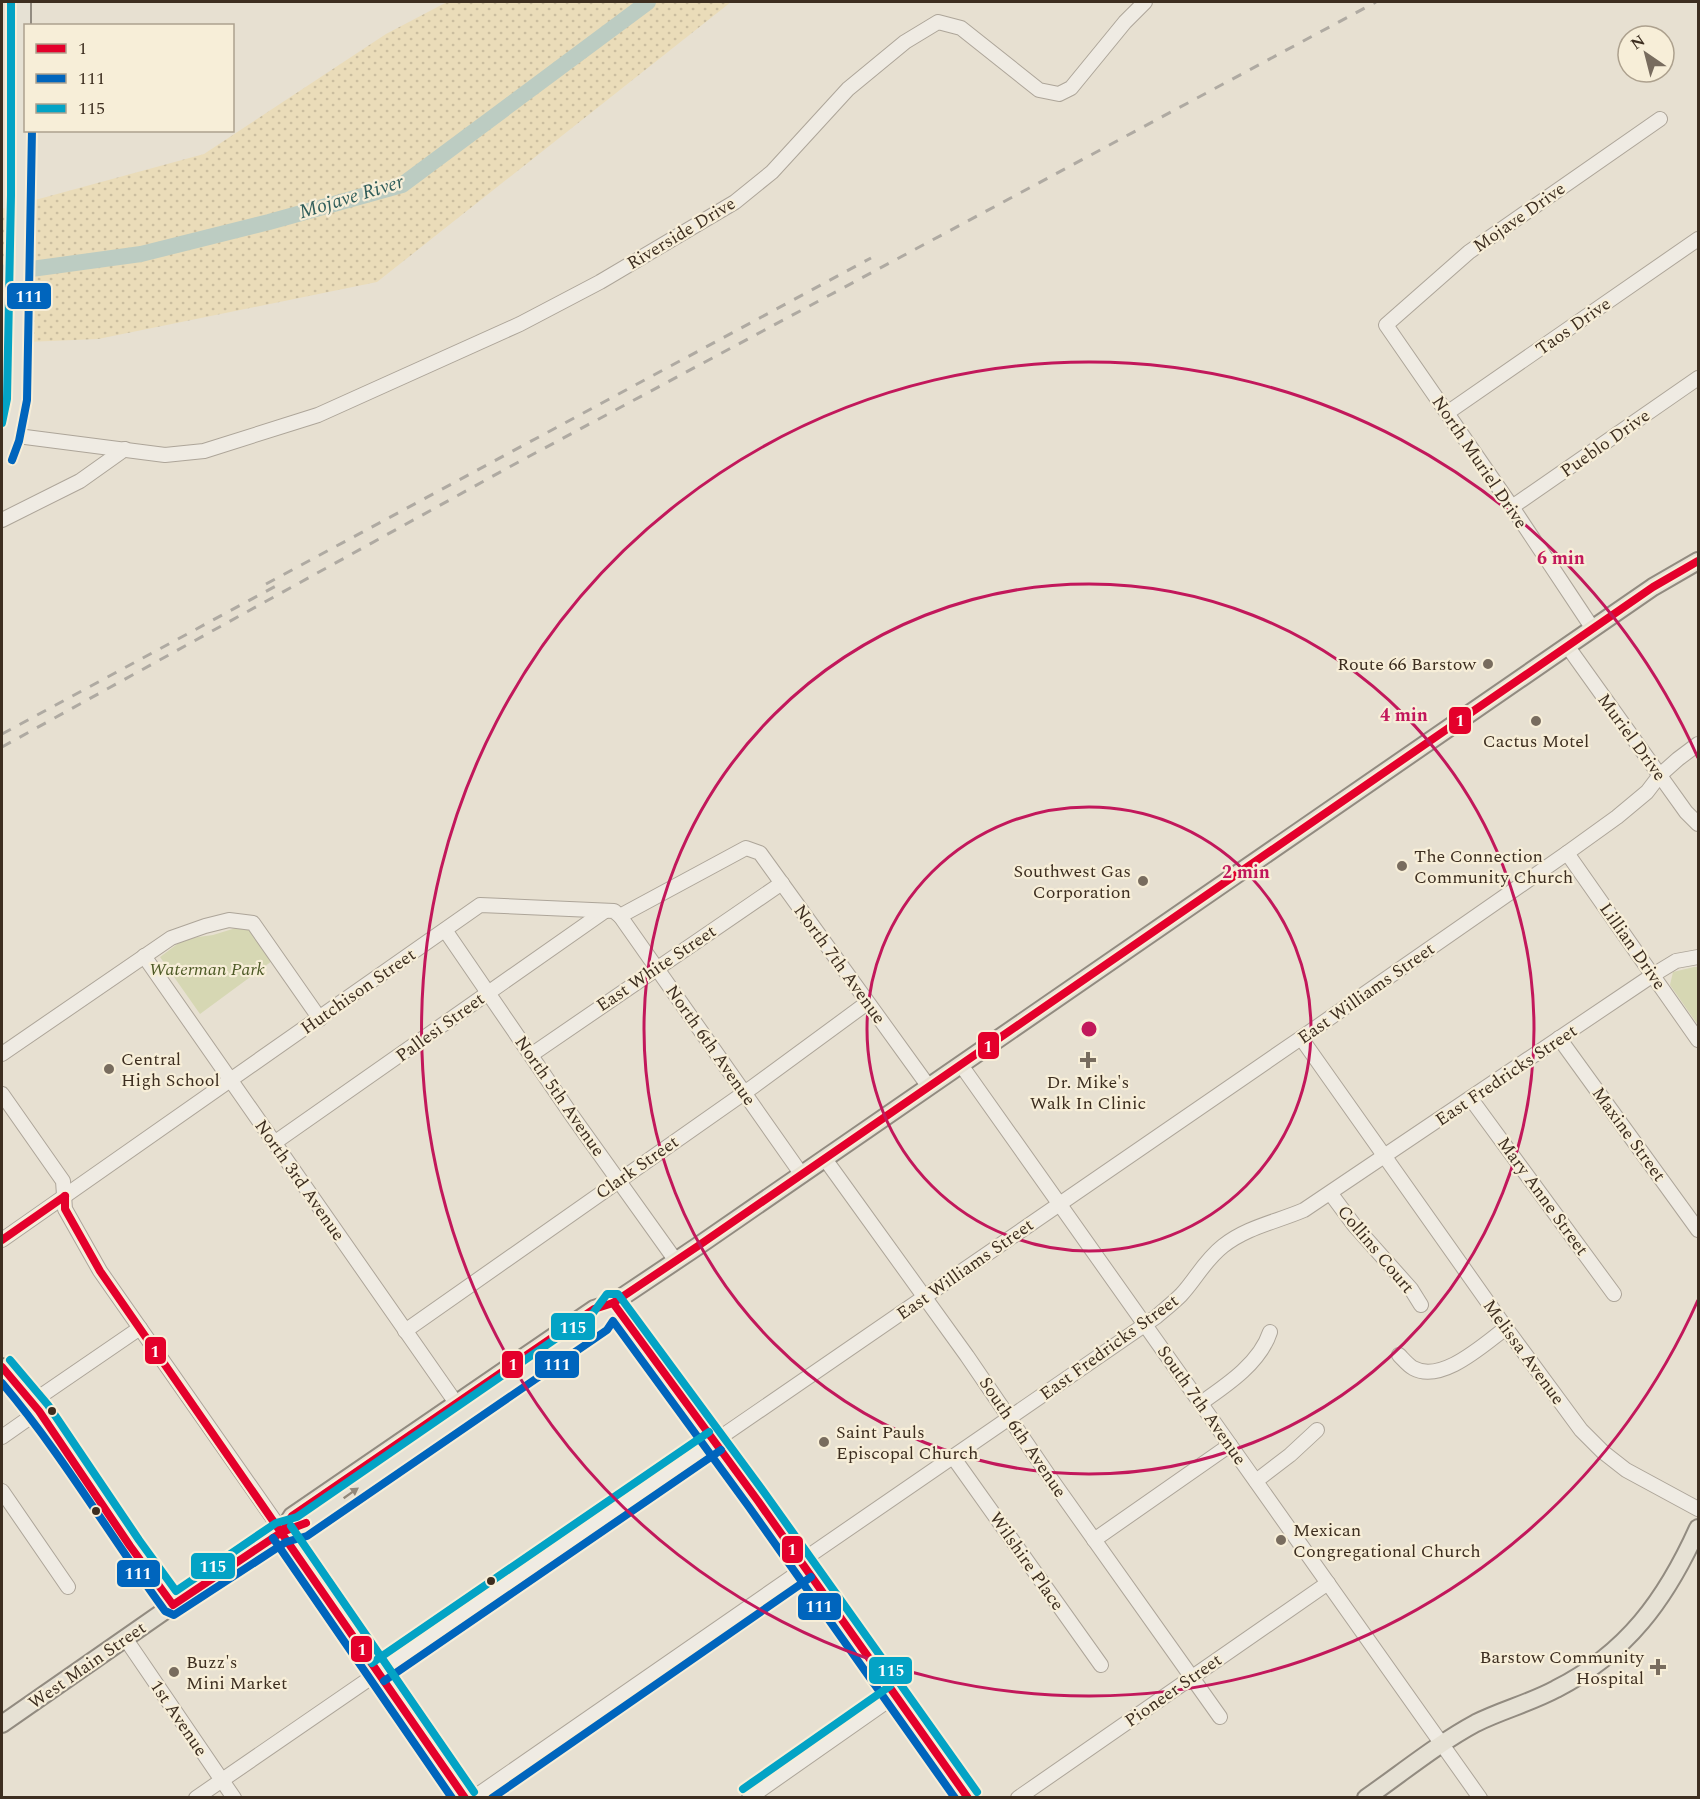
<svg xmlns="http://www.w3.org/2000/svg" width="1700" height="1799" font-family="Spectral,serif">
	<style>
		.sand { fill: url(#sand-dots) }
		.park { fill: #d6d7b3 }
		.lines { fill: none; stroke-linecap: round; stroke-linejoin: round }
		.river { stroke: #bcccc2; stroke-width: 16 }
		.minor-casing { stroke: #ada599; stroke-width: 16 }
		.major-casing { stroke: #928b80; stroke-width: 20 }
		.minor { stroke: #efebe3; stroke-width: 14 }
		.major { stroke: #e6e1d4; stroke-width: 16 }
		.rail { stroke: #afaaa2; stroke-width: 3; stroke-dasharray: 10 10; stroke-linecap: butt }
		.major-bridge-casing { stroke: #928b80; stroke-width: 20; stroke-linecap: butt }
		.major-bridge { stroke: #e6e1d4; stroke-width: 16 }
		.bus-1-casing { stroke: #f7eed8; stroke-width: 12 }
		.bus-2-casing { stroke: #f7eed8; stroke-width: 12 }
		.bus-3-casing { stroke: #f7eed8; stroke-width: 12 }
		.bus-1 { stroke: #e4002b; stroke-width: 8 }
		.bus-2 { stroke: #0065bd; stroke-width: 8 }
		.bus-3 { stroke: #03a3c5; stroke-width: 8 }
		.oneway { fill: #92887a }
		.ring { fill: none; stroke: #c2185b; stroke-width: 3 }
		.poi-dot { fill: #786c5e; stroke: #f7eed8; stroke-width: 2 }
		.bus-dot { fill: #3d2e20; stroke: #f7eed8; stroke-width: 2 }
		.labels { text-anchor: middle; stroke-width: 4.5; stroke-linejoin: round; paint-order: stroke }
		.street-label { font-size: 18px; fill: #3d2e20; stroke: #f7eed8 }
		.poi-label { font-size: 18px; fill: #3d2e20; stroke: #f7eed8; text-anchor: start }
		.park-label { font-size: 18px; font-style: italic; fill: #4d5a26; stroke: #f7eed8 }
		.water-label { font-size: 20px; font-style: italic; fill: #2f5d5a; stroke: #f7eed8 }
		.centre { fill: #c2185b; stroke: #f7eed8; stroke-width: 3 }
		.ring-label { font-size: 18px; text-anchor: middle; font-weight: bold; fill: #c2185b; stroke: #f7eed8; stroke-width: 4.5; stroke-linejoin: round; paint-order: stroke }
		.line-badge { stroke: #f7eed8; stroke-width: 2 }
		.badge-label { font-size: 16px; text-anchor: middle; font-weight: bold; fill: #fff }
	</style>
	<defs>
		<pattern id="sand-dots" width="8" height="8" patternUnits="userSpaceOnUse" patternTransform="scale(1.5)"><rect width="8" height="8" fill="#eadcb9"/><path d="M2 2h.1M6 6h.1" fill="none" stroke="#cabd9f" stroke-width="1.8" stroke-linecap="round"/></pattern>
	</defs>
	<rect width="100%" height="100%" fill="#e7e0d1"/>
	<!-- sand -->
	<path class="sand" d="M 447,2 L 731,2 L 377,282 L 98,339 L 2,343 L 2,209 L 204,154 L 386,34 Z"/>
	<!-- park -->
	<g class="park">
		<path d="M 239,927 L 252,930 L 272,961 L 200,1014 L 160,957 L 184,939 L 213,935 Z"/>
		<path d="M 1694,967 L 1698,967 L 1698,1025 L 1670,985 L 1673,972 Z"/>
	</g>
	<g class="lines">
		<!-- river -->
		<path class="river" d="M 2,273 L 141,254 L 269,222 L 402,185 L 648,2"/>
		<!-- minor casing -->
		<g class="minor-casing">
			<g id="minor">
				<path d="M 1447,413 L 1698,239"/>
				<path d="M 2,434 L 165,455 L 204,451 L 318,415 L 520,324 L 600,282 L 735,202 L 772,172 L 848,89 L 905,42 L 938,22 L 961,28 L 1039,90 L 1059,94 L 1071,88 L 1125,22 L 1145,2"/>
				<path d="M 1512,507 L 1698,378"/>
				<path d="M 2,520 L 80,481 L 125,449"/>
				<path d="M 1593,629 L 1512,507 L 1386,325 L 1469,252 L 1660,119"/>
				<path d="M 1568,647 L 1686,812 L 1698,824"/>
				<path d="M 1567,853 L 1698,1040"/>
				<path d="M 620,916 L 802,1175"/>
				<path d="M 445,930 L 573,1117 L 676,1261"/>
				<path d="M 144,956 L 456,1403"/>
				<path d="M 1301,1038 L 1506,1328 L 1581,1430 L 1603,1452 L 1626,1470 L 1698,1509"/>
				<path d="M 1559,1038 L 1698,1230"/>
				<path d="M 2,1054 L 171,938 L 205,926 L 229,920 L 253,923 L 320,1019"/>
				<path d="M 531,1055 L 782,883"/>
				<path d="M 961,1065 L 1480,1798"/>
				<path d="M 2,1094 L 63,1181 L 65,1209 L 100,1271 L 272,1517 L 465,1798"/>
				<path d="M 1471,1099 L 1614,1294"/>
				<path d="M 274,1143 L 605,911"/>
				<path d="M 825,1159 L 967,1356 L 1051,1479 L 1220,1717"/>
				<path d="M 1331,1194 L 1354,1225 L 1411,1289 L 1421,1305"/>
				<path d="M 2,1240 L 480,905 L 614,911 L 620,916 L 746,848 L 760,853 L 929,1087"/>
				<path d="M 405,1331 L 754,1086 L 867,1003"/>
				<path d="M 1399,1355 C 1403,1359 1408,1365 1413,1368 C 1442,1384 1484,1344 1506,1328"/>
				<path d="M 32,1402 L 140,1328"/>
				<path d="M 1201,1403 C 1227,1385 1260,1363 1270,1332"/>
				<path d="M 2,1437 L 39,1411"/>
				<path d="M 953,1457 L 1101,1665"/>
				<path d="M 1256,1481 L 1290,1455 L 1317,1430"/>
				<path d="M 2,1491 L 68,1587"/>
				<path d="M 1094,1540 L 1230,1445"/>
				<path d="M 800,1562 L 1156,1317 C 1164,1310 1173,1303 1181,1295 C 1196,1279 1204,1261 1223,1246 C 1247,1227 1276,1222 1304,1210 L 1653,975 L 1676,961 L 1698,957"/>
				<path d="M 125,1638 L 234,1798"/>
				<path d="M 196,1798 L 1301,1038 L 1567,853 L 1617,817 L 1647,792 L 1660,775 L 1678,759 L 1698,744"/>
				<path d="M 473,1798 L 805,1568"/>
				<path d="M 749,1798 L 896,1695"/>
				<path d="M 1018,1798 L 1328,1583"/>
			</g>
		</g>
		<!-- major casing -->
		<g class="major-casing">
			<g id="major">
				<path d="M 22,195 L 22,2"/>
				<path d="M 613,1303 L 758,1501 L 968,1798"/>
				<path d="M 2,1367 L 39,1411 L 130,1546 L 173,1605"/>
				<path d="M 282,1532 L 292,1516 L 594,1309 L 613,1303 L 698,1246 L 1653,587 L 1698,561"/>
				<path d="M 2,1724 L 173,1605 L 282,1532 L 301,1527 L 337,1502 L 601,1321 L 613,1303"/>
				<path d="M 1366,1798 C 1402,1773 1437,1744 1476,1723 C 1502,1710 1530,1703 1556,1689 C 1627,1653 1666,1599 1698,1528"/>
			</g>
		</g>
		<!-- minor -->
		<use href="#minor" class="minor"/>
		<!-- major -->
		<use href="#major" class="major"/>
		<!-- rail -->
		<g class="rail">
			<path d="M 266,584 L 871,258"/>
			<path d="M 2,734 L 276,586"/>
			<path d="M 2,747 L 513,465 L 1376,2"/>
		</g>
		<!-- major-bridge casing -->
		<g class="major-bridge-casing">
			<path id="major-bridge" d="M 2,456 L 9,438 L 17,400 L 22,195"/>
		</g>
		<!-- major-bridge -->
		<use href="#major-bridge" class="major-bridge"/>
		<!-- bus-1 casing -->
		<g class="bus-1-casing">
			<g id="bus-1">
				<path d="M 65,1196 L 65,1209 L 100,1271 L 465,1798"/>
				<path d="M 2,1240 L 65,1196"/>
				<path d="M 613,1303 L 758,1501 L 968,1798"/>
				<path d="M 2,1367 L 39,1411 L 130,1546 L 173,1605 L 282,1532 L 306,1523"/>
				<path d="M 282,1532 L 292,1516 L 594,1309 L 613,1303 L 698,1246 L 1653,587 L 1698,561"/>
			</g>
		</g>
		<!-- bus-2 casing -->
		<g class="bus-2-casing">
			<g id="bus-2">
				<path d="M 12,460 L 19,441 L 27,400 L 32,130"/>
				<path d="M 2,1383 C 62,1454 110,1536 165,1611 L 174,1615 L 286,1542 L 307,1536 L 607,1330 L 613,1321 L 749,1507 L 955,1798"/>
				<path d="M 273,1538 L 452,1798"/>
				<path d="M 384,1681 L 721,1450"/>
				<path d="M 492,1798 L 811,1577"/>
			</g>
		</g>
		<!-- bus-3 casing -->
		<g class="bus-3-casing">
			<g id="bus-3">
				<path d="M 2,423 L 7,399 L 11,195 L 11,2"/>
				<path d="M 10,1360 L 48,1405 L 139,1540 L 176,1591 L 276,1523 L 297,1517 L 593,1313 L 607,1294 L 618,1294 L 766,1495 L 977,1792"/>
				<path d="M 291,1526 L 474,1792"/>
				<path d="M 372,1663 L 709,1432"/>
				<path d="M 743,1789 L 890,1686"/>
			</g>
		</g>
		<!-- bus-1 -->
		<use href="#bus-1" class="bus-1"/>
		<!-- bus-2 -->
		<use href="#bus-2" class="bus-2"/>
		<!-- bus-3 -->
		<use href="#bus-3" class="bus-3"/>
	</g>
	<!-- one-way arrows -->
	<defs><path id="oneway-solid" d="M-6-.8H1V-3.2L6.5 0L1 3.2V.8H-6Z" transform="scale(1.5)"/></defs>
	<use class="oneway" href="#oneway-solid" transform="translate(351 1493) rotate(-35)"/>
	<!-- distance rings -->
	<g class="ring">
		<circle cx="1089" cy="1029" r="222"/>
		<circle cx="1089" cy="1029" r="445"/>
		<path d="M1698 1300A667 667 0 1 1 1698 758"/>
	</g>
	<!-- markers -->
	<g class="poi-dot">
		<circle cx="1488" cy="664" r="6"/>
		<circle cx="1536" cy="721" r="6"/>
		<circle cx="1402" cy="866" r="6"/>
		<circle cx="1143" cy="881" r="6"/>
		<path d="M1085 1051h6v6h6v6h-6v6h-6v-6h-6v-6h6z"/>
		<circle cx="109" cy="1069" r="6"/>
		<circle cx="824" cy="1442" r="6"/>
		<circle cx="1281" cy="1540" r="6"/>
		<path d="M1655 1658h6v6h6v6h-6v6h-6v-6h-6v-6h6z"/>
		<circle cx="174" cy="1672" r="6"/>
	</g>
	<g class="bus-dot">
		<circle cx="52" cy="1411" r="5"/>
		<circle cx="96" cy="1511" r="5"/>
		<circle cx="491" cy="1581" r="5"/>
	</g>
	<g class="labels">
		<!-- street labels -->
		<g class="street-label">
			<text transform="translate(1519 217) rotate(-35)" y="6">Mojave Drive</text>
			<text transform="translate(681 233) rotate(-31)" y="6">Riverside Drive</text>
			<text transform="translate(1573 326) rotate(-35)" y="6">Taos Drive</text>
			<text transform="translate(1605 443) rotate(-35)" y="6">Pueblo Drive</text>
			<text transform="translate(1480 462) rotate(56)" y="6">North Muriel Drive</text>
			<text transform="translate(1632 737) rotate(54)" y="6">Muriel Drive</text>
			<text transform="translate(1633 946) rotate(55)" y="6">Lillian Drive</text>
			<text transform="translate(840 964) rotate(54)" y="6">North 7th Avenue</text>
			<text transform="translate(656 968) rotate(-34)" y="6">East White Street</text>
			<text transform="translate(358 991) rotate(-35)" y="6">Hutchison Street</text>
			<text transform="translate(1366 993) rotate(-35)" y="6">East Williams Street</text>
			<text transform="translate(440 1027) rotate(-36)" y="6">Pallesi Street</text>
			<text transform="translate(711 1045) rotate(55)" y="6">North 6th Avenue</text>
			<text transform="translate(1506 1075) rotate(-34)" y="6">East Fredricks Street</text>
			<text transform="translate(560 1096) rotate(55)" y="6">North 5th Avenue</text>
			<text transform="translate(1629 1134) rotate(54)" y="6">Maxine Street</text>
			<text transform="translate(637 1167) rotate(-35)" y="6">Clark Street</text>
			<text transform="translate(300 1180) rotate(55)" y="6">North 3rd Avenue</text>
			<text transform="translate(1543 1196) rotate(54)" y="6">Mary Anne Street</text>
			<text transform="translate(1376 1249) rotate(50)" y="6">Collins Court</text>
			<text transform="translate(965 1269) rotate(-35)" y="6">East Williams Street</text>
			<text transform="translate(1109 1347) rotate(-36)" y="6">East Fredricks Street</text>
			<text transform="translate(1524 1352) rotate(54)" y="6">Melissa Avenue</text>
			<text transform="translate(1202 1405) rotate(55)" y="6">South 7th Avenue</text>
			<text transform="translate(1023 1437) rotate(56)" y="6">South 6th Avenue</text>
			<text transform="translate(1027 1561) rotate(55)" y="6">Wilshire Place</text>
			<text transform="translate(87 1665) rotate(-35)" y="6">West Main Street</text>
			<text transform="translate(1173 1690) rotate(-35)" y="6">Pioneer Street</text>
			<text transform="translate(179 1718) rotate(56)" y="6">1st Avenue</text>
		</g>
		<!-- poi labels -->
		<g class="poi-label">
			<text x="1476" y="670" text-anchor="end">Route 66 Barstow</text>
			<text x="1536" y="747" text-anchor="middle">Cactus Motel</text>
			<text x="1414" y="862">The Connection<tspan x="1414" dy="21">Community Church</tspan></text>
			<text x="1131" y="877" text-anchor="end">Southwest Gas<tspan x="1131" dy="21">Corporation</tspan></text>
			<text x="121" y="1065">Central<tspan x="121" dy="21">High School</tspan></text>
			<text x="1088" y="1088" text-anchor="middle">Dr. Mike's<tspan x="1088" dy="21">Walk In Clinic</tspan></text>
			<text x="836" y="1438">Saint Pauls<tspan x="836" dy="21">Episcopal Church</tspan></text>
			<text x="1293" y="1536">Mexican<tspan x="1293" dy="21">Congregational Church</tspan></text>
			<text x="1644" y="1663" text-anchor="end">Barstow Community<tspan x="1644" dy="21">Hospital</tspan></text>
			<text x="186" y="1668">Buzz's<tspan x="186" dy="21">Mini Market</tspan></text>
		</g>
		<!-- park labels -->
		<g class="park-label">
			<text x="207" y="975">Waterman Park</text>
		</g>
		<!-- water labels -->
		<g class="water-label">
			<text transform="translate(351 196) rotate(-17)" y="7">Mojave River</text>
		</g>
	</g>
	<circle cx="1089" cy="1029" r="9" class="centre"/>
	<g class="ring-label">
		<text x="1561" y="564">6 min</text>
		<text x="1404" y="721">4 min</text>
		<text x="1246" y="878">2 min</text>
	</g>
	<g class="line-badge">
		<rect x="6" y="282" width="46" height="28" rx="6" fill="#0065bd"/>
		<rect x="1448" y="706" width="24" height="29" rx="6" fill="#e4002b"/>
		<rect x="977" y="1031" width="23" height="29" rx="6" fill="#e4002b"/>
		<rect x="550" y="1312" width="46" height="29" rx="6" fill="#03a3c5"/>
		<rect x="144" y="1336" width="23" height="29" rx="6" fill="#e4002b"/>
		<rect x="534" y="1350" width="46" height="29" rx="6" fill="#0065bd"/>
		<rect x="501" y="1350" width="23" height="29" rx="6" fill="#e4002b"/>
		<rect x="781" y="1535" width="23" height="29" rx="6" fill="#e4002b"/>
		<rect x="190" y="1552" width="46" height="28" rx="6" fill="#03a3c5"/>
		<rect x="116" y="1559" width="45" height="29" rx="6" fill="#0065bd"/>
		<rect x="797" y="1592" width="45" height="29" rx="6" fill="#0065bd"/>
		<rect x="350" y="1635" width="23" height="28" rx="6" fill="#e4002b"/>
		<rect x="868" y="1656" width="45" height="29" rx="6" fill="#03a3c5"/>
	</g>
	<g class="badge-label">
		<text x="29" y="302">111</text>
		<text x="1460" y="726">1</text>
		<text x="988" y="1052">1</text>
		<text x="573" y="1333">115</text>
		<text x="155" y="1357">1</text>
		<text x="557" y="1370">111</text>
		<text x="513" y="1370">1</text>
		<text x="792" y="1555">1</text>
		<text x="213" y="1572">115</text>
		<text x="138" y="1579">111</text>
		<text x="819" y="1612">111</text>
		<text x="362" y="1655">1</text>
		<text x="891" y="1676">115</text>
	</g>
	<!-- border -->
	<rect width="1700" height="1799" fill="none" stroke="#3d2e20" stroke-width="6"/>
	<!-- legend -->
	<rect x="24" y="24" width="210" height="108" fill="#f7eed8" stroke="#ada18e" stroke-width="1.5"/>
	<rect x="36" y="44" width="30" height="9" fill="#e4002b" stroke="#ada18e" stroke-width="1.5"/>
	<text x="78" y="54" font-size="18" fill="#3d2e20">1</text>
	<rect x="36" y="74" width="30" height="9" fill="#0065bd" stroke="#ada18e" stroke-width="1.5"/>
	<text x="78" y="84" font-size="18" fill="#3d2e20">111</text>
	<rect x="36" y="104" width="30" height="9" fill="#03a3c5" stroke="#ada18e" stroke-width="1.5"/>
	<text x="78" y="114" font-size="18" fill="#3d2e20">115</text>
	<!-- north arrow -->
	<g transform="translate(1646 54) rotate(325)"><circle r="28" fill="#f7eed8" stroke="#ada18e" stroke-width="1.5"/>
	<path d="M0-4.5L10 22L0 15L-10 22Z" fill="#786c5e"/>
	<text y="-9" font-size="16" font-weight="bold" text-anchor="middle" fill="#3d2e20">N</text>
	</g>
</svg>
